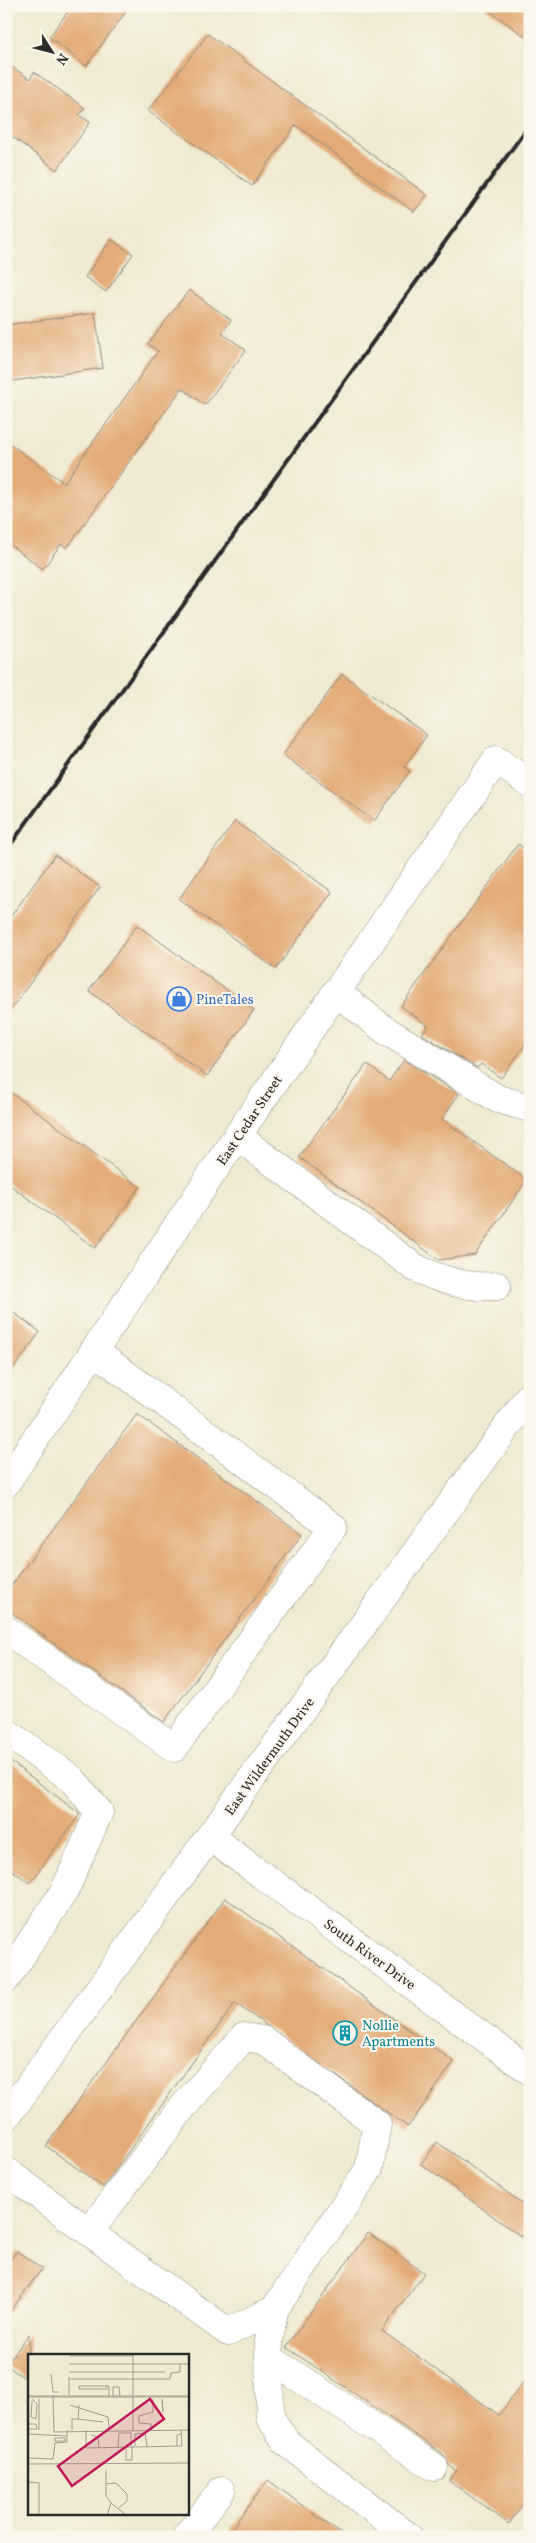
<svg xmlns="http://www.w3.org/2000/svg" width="536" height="2543" font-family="Vollkorn,serif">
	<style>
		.building { fill: #e3ab77 }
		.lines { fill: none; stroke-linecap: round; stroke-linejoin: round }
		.minor-casing { stroke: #8d8a7e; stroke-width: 29 }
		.minor { stroke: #fff; stroke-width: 28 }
		.rail { stroke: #2b2b2b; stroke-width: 4 }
		.labels { text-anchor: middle; stroke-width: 4; stroke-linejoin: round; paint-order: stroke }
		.shop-label { font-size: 14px; fill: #366cbe; stroke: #fbf7ec; text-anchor: start }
		.street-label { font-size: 14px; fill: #2b2b2b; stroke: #fbf7ec }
		.culture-label { font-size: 14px; fill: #0d838f; stroke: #fbf7ec; text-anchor: start }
		.inset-road { fill: none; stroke: #a19e8f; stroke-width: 1 }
		.view { fill: #c2185b; fill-opacity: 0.15; stroke: #c2185b; stroke-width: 2.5 }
		.inset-edge { fill: none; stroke: #2b2b2b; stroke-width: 2.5 }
	</style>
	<rect width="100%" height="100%" fill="#fbf7ec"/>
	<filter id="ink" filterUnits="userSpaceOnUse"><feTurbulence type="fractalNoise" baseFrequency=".02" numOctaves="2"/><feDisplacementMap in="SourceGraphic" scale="10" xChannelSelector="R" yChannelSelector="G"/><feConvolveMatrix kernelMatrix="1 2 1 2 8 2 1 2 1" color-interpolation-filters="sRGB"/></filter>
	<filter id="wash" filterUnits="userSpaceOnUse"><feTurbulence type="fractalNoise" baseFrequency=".0096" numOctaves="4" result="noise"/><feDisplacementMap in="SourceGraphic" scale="20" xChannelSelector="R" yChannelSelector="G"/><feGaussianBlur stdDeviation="1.12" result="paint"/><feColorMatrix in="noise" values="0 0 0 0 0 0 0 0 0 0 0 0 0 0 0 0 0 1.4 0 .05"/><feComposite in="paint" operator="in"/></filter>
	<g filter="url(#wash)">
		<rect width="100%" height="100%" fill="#efead1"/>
		<g id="blocks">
			<!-- building -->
			<g class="building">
				<path d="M 72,6 L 130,6 L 86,66 L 49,37 Z"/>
				<path d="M 483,6 L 530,6 L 530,40 Z"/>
				<path d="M 208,34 L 427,195 L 414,212 L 296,125 L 252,186 L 148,111 Z"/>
				<path d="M 6,63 L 30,79 L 34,72 L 85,108 L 79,115 L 90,122 L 57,170 L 6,132 Z"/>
				<path d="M 111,239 L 133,254 L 106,292 L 85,277 Z"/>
				<path d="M 189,290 L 231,320 L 222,333 L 246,350 L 205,405 L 182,388 L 67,548 L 61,544 L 43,569 L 6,542 L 6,441 L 64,483 L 158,351 L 148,344 Z"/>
				<path d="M 95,313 L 103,368 L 6,382 L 6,325 Z"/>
				<path d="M 342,674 L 427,735 L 404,767 L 410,771 L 374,821 L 283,755 Z"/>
				<path d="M 235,821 L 332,892 L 276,969 L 179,899 Z"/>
				<path d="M 518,844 L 530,853 L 530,1038 L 501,1078 L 481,1064 L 477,1068 L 422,1034 L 428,1026 L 401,1006 Z"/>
				<path d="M 55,855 L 100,887 L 6,1016 L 6,923 Z"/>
				<path d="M 137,925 L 254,1010 L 207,1076 L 89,991 Z"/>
				<path d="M 404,1060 L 459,1094 L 442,1119 L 527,1180 L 475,1255 L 439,1260 L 299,1157 L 367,1064 L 389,1081 Z"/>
				<path d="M 6,1089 L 140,1187 L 95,1248 L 6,1182 Z"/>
				<path d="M 6,1307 L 40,1332 L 6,1379 Z"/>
				<path d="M 137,1414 L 302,1534 L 164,1722 L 6,1609 L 6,1593 Z"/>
				<path d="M 6,1758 L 80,1814 L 30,1883 L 6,1866 Z"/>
				<path d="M 225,1898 L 454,2062 L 408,2127 L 235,2003 L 103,2187 L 46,2146 Z"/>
				<path d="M 437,2142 L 530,2209 L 530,2243 L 421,2164 Z"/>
				<path d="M 368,2233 L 424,2273 L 382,2331 L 499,2415 L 530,2373 L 530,2494 L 509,2524 L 449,2481 L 457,2471 L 449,2465 L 443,2454 L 286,2347 Z"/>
				<path d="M 17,2251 L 42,2269 L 6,2317 L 6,2266 Z"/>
				<path d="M 29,2334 L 29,2381 L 6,2365 Z"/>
				<path d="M 268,2480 L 345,2537 L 225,2537 Z"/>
			</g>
		</g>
	</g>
	<g filter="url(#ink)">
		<use href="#blocks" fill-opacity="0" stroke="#8d8a7e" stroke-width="1"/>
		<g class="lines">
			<!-- minor casing -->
			<g class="minor-casing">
				<g id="minor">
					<path d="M 336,992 L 385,1030 L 498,1099 L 530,1108"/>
					<path d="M 237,1136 L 414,1267 C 442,1281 467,1288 497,1286"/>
					<path d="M 6,1483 L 235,1139 L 496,760 L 530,784"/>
					<path d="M 6,1630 L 174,1748 L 333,1527 L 94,1351"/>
					<path d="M 6,1732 L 72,1779 L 99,1812 L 65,1890 L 6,1979"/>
					<path d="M 210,1837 L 530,2071"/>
					<path d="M 6,2117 L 530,1395"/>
					<path d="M 6,2171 L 89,2232 L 183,2107 L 244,2037 L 263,2040 L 377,2124 L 369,2169 L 274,2310 L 269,2341 L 270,2417 L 286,2442 L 409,2537"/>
					<path d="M 89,2232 L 228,2332 L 274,2310"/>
					<path d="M 269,2358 L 434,2467"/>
					<path d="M 186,2537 L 221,2491"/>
				</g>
			</g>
			<!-- minor -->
			<use href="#minor" class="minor"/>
			<!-- rail -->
			<path class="rail" d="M 6,851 L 530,124"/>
		</g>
	</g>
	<!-- icons -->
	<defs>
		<g id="shop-ring" transform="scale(1.25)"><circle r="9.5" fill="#fbf7ec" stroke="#3f7fe0" stroke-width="1.5"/><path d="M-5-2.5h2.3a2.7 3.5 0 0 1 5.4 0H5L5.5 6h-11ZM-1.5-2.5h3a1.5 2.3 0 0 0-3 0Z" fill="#3f7fe0"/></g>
		<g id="building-ring" transform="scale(1.25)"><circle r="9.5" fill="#fbf7ec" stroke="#0f9aa8" stroke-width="1.5"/><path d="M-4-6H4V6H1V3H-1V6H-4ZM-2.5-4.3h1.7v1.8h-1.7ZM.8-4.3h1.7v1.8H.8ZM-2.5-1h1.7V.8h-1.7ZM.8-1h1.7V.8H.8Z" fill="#0f9aa8"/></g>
	</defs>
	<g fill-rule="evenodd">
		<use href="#shop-ring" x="179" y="999"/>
		<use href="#building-ring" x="345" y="2033"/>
	</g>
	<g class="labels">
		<!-- shop labels -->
		<g class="shop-label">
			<text x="196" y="1004">PineTales</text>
		</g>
		<!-- street labels -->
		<g class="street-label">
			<text transform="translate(249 1120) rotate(-56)" y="5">East Cedar Street</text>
			<text transform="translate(269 1756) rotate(-54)" y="5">East Wildermuth Drive</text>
			<text transform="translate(370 1954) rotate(36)" y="5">South River Drive</text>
		</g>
		<!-- culture labels -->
		<g class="culture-label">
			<text x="362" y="2030">Nollie<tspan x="362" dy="16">Apartments</tspan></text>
		</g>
	</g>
	<!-- overview -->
	<g transform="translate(28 2354)">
		<rect width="161" height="161" fill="#efead1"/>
		<path class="inset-road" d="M 41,2 L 105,2M 41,10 L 162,10M 41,18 L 137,18M 23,20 L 25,38 L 31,38M 41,25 L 142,25 L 143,19 L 152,18 L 152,10M 79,32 L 79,35 L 51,35 L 51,32 L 81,32 L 81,42M 25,41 L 26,78 L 162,76M 41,41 L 41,23M 0,42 L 162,42M 85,42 L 85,33 L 91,33 L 92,42M 0,43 L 162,43M 134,45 L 135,58 L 134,47M 4,47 L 3,63 L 8,65 L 9,50 L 4,45M 42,51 L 80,63 L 81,74M 50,65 L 75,68M 0,70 L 8,70 L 9,75 L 0,75M 11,76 L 11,45M 44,76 L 44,65 L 50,65 L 51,51M 58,76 L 58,94 L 154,92 L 153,76M 105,76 L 105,0M 123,76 L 123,70 L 111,69 L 111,62 L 125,58 L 125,45M 0,80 L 39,82M 63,81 L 70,83 L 71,94M 27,84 L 37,84 L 37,87 L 27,87 ZM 107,92 L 107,80 L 117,79 L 119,92M 149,92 L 149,81 L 153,80M 90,93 L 91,79 L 103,79 L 103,92M 98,93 L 98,106 L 104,106 L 104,92M 0,104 L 25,105 L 27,89 L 39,88 L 39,76M 0,110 L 162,109M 78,116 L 78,142 L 83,149 L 79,161M 0,128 L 11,129 L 11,161M 78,130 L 88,129 L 99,140 L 99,147 L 91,154M 83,149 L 98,161"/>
		<path class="view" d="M 122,45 L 136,65 L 44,132 L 30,112 Z"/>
		<rect width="161" height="161" class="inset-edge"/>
	</g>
	<!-- margin -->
	<rect width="536" height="2543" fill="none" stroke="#fbf7ec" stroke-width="25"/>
	<!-- north arrow -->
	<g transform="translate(52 52) rotate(126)" stroke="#fbf7ec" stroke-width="4" paint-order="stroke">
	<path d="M0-4L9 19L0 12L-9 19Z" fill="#2b2b2b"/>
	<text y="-8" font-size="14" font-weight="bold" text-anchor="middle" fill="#2b2b2b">N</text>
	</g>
</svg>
